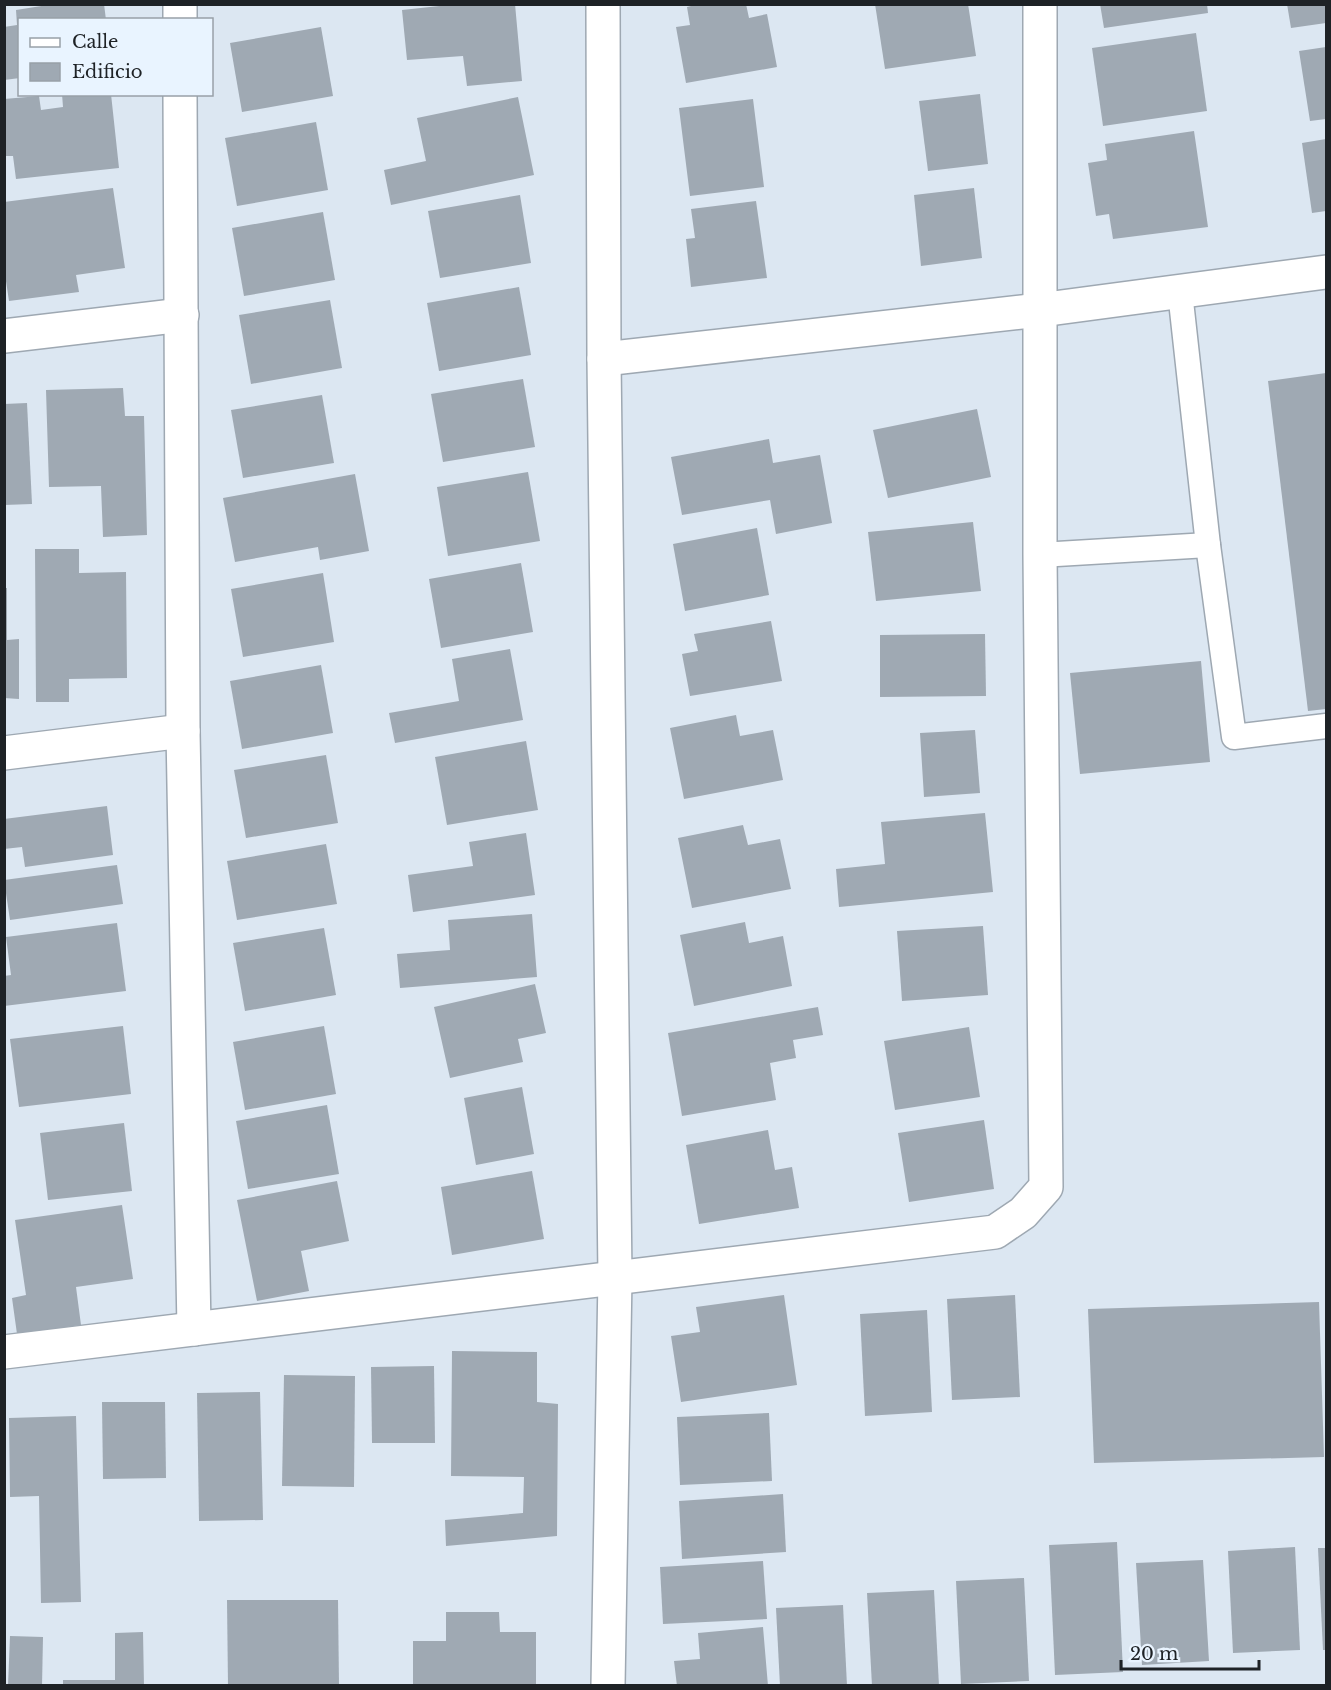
<svg xmlns="http://www.w3.org/2000/svg" width="1331" height="1690" font-family="'Libre Baskerville',serif">
	<style>
		.building { fill: #9fa9b3 }
		.lines { fill: none; stroke-linecap: round; stroke-linejoin: round }
		.lane-casing { stroke: #9ea8b2; stroke-width: 27 }
		.street-casing { stroke: #9ea8b2; stroke-width: 36 }
		.lane { stroke: #fff; stroke-width: 24 }
		.street { stroke: #fff; stroke-width: 33 }
	</style>
	<rect width="100%" height="100%" fill="#dce7f2"/>
	<!-- building -->
	<g class="building">
		<path d="M 54,4 L 104,4 L 106,20 L 20,20 L 20,78 L 4,80 L 4,27 L 17,25 L 16,10 Z"/>
		<path d="M 458,4 L 515,4 L 522,81 L 467,86 L 463,56 L 407,60 L 402,10 Z"/>
		<path d="M 699,4 L 746,4 L 749,18 L 767,14 L 777,67 L 686,83 L 676,27 L 690,25 L 687,7 Z"/>
		<path d="M 875,4 L 968,4 L 976,56 L 885,69 Z"/>
		<path d="M 1100,4 L 1207,4 L 1208,13 L 1104,28 Z"/>
		<path d="M 1287,4 L 1326,4 L 1326,23 L 1291,28 Z"/>
		<path d="M 321,27 L 333,96 L 242,112 L 230,43 Z"/>
		<path d="M 1196,33 L 1207,111 L 1103,126 L 1092,48 Z"/>
		<path d="M 1326,47 L 1326,119 L 1310,121 L 1299,51 Z"/>
		<path d="M 62,94 L 111,94 L 119,168 L 16,179 L 13,156 L 4,156 L 4,99 L 39,96 L 41,110 L 63,107 Z"/>
		<path d="M 980,94 L 988,164 L 928,171 L 919,101 Z"/>
		<path d="M 518,97 L 534,175 L 391,205 L 384,170 L 426,161 L 417,118 Z"/>
		<path d="M 753,99 L 764,187 L 690,196 L 679,108 Z"/>
		<path d="M 316,122 L 328,190 L 237,206 L 225,138 Z"/>
		<path d="M 1194,131 L 1208,227 L 1113,239 L 1109,214 L 1096,216 L 1088,163 L 1107,160 L 1105,144 Z"/>
		<path d="M 1326,139 L 1326,211 L 1312,213 L 1302,143 Z"/>
		<path d="M 113,188 L 125,268 L 76,275 L 79,292 L 9,301 L 4,268 L 4,202 Z"/>
		<path d="M 974,188 L 982,258 L 921,266 L 914,195 Z"/>
		<path d="M 520,195 L 531,263 L 440,278 L 428,211 Z"/>
		<path d="M 756,201 L 767,278 L 691,287 L 686,239 L 695,238 L 691,209 Z"/>
		<path d="M 323,212 L 335,280 L 244,296 L 232,228 Z"/>
		<path d="M 519,287 L 531,355 L 439,371 L 427,303 Z"/>
		<path d="M 330,300 L 342,368 L 251,384 L 239,315 Z"/>
		<path d="M 1326,373 L 1326,709 L 1308,711 L 1268,381 Z"/>
		<path d="M 523,379 L 535,447 L 443,462 L 431,394 Z"/>
		<path d="M 123,388 L 125,416 L 144,416 L 147,535 L 103,537 L 101,486 L 49,487 L 46,390 Z"/>
		<path d="M 322,395 L 334,463 L 243,478 L 231,410 Z"/>
		<path d="M 27,403 L 32,504 L 4,505 L 4,404 Z"/>
		<path d="M 977,409 L 991,477 L 888,498 L 873,430 Z"/>
		<path d="M 769,439 L 773,463 L 820,455 L 832,523 L 776,534 L 770,500 L 682,515 L 671,457 Z"/>
		<path d="M 528,472 L 540,541 L 448,556 L 437,487 Z"/>
		<path d="M 355,474 L 369,551 L 320,560 L 318,547 L 235,562 L 223,498 Z"/>
		<path d="M 973,522 L 981,591 L 876,601 L 868,532 Z"/>
		<path d="M 757,528 L 769,595 L 685,611 L 673,544 Z"/>
		<path d="M 35,549 L 79,549 L 79,573 L 126,572 L 127,678 L 69,679 L 69,702 L 36,702 Z"/>
		<path d="M 521,563 L 533,632 L 441,648 L 429,579 Z"/>
		<path d="M 323,573 L 334,642 L 243,657 L 231,589 Z"/>
		<path d="M 4,588 L 7,588 L 7,640 L 19,639 L 19,699 L 4,698 Z"/>
		<path d="M 771,621 L 782,681 L 690,696 L 682,654 L 698,651 L 694,634 Z"/>
		<path d="M 985,634 L 986,696 L 880,697 L 880,635 Z"/>
		<path d="M 510,649 L 523,720 L 395,743 L 389,713 L 459,701 L 452,659 Z"/>
		<path d="M 1201,661 L 1210,762 L 1080,774 L 1070,673 Z"/>
		<path d="M 321,665 L 333,733 L 242,749 L 230,681 Z"/>
		<path d="M 736,715 L 740,736 L 773,730 L 783,780 L 684,799 L 670,728 Z"/>
		<path d="M 975,730 L 980,793 L 924,797 L 920,733 Z"/>
		<path d="M 526,741 L 538,810 L 447,825 L 435,757 Z"/>
		<path d="M 326,755 L 338,823 L 246,838 L 234,770 Z"/>
		<path d="M 107,806 L 113,855 L 25,867 L 22,847 L 4,849 L 4,819 Z"/>
		<path d="M 985,813 L 993,892 L 839,907 L 836,869 L 885,864 L 881,822 Z"/>
		<path d="M 743,825 L 748,845 L 780,839 L 791,889 L 692,908 L 678,838 Z"/>
		<path d="M 526,833 L 535,895 L 413,912 L 408,875 L 473,866 L 469,842 Z"/>
		<path d="M 326,844 L 337,904 L 237,920 L 227,861 Z"/>
		<path d="M 117,865 L 123,904 L 10,920 L 4,880 Z"/>
		<path d="M 532,914 L 537,977 L 400,988 L 397,954 L 450,950 L 448,920 Z"/>
		<path d="M 745,922 L 749,943 L 783,936 L 792,986 L 694,1006 L 680,935 Z"/>
		<path d="M 117,923 L 126,991 L 4,1006 L 4,976 L 11,975 L 6,937 Z"/>
		<path d="M 983,926 L 988,995 L 902,1001 L 897,931 Z"/>
		<path d="M 324,928 L 336,995 L 245,1011 L 233,943 Z"/>
		<path d="M 535,984 L 546,1033 L 518,1039 L 523,1062 L 450,1078 L 434,1007 Z"/>
		<path d="M 818,1007 L 823,1035 L 793,1040 L 796,1058 L 770,1063 L 776,1100 L 682,1116 L 668,1033 Z"/>
		<path d="M 123,1026 L 131,1094 L 19,1107 L 10,1039 Z"/>
		<path d="M 324,1026 L 336,1094 L 245,1110 L 233,1042 Z"/>
		<path d="M 969,1027 L 980,1097 L 895,1110 L 884,1041 Z"/>
		<path d="M 522,1087 L 534,1154 L 476,1165 L 464,1098 Z"/>
		<path d="M 327,1105 L 339,1174 L 248,1189 L 236,1121 Z"/>
		<path d="M 984,1120 L 994,1189 L 909,1202 L 898,1133 Z"/>
		<path d="M 124,1123 L 132,1191 L 48,1200 L 40,1133 Z"/>
		<path d="M 768,1130 L 775,1170 L 792,1167 L 799,1208 L 699,1224 L 686,1145 Z"/>
		<path d="M 532,1171 L 544,1239 L 452,1255 L 441,1187 Z"/>
		<path d="M 337,1181 L 349,1241 L 301,1251 L 309,1291 L 257,1301 L 237,1200 Z"/>
		<path d="M 122,1205 L 133,1279 L 76,1287 L 81,1325 L 17,1334 L 12,1298 L 26,1295 L 15,1220 Z"/>
		<path d="M 784,1295 L 797,1385 L 681,1402 L 671,1336 L 700,1332 L 696,1307 Z"/>
		<path d="M 1015,1295 L 1020,1397 L 952,1400 L 947,1299 Z"/>
		<path d="M 1319,1302 L 1324,1457 L 1094,1463 L 1088,1309 Z"/>
		<path d="M 927,1310 L 932,1412 L 865,1416 L 860,1314 Z"/>
		<path d="M 452,1351 L 537,1352 L 537,1402 L 558,1404 L 557,1536 L 446,1546 L 445,1520 L 523,1513 L 524,1477 L 451,1476 Z"/>
		<path d="M 434,1366 L 435,1443 L 372,1443 L 371,1367 Z"/>
		<path d="M 284,1375 L 355,1376 L 354,1487 L 282,1486 Z"/>
		<path d="M 260,1392 L 263,1520 L 199,1521 L 197,1393 Z"/>
		<path d="M 102,1402 L 165,1402 L 166,1478 L 103,1479 Z"/>
		<path d="M 769,1413 L 772,1481 L 680,1485 L 677,1417 Z"/>
		<path d="M 76,1416 L 81,1602 L 41,1603 L 39,1496 L 10,1497 L 9,1418 Z"/>
		<path d="M 783,1494 L 786,1552 L 682,1559 L 679,1501 Z"/>
		<path d="M 1117,1542 L 1123,1672 L 1055,1675 L 1049,1545 Z"/>
		<path d="M 1295,1547 L 1300,1650 L 1233,1653 L 1228,1551 Z"/>
		<path d="M 1318,1548 L 1326,1548 L 1326,1650 L 1323,1650 Z"/>
		<path d="M 1203,1560 L 1209,1661 L 1142,1665 L 1136,1563 Z"/>
		<path d="M 763,1561 L 767,1619 L 663,1624 L 660,1567 Z"/>
		<path d="M 1024,1578 L 1029,1681 L 961,1684 L 956,1581 Z"/>
		<path d="M 934,1590 L 939,1686 L 872,1686 L 867,1593 Z"/>
		<path d="M 227,1600 L 338,1600 L 339,1686 L 228,1686 Z"/>
		<path d="M 843,1605 L 847,1686 L 780,1686 L 776,1608 Z"/>
		<path d="M 446,1612 L 499,1612 L 500,1632 L 536,1632 L 536,1686 L 413,1686 L 413,1641 L 446,1641 Z"/>
		<path d="M 763,1627 L 768,1686 L 677,1686 L 674,1661 L 700,1659 L 698,1633 Z"/>
		<path d="M 143,1632 L 144,1686 L 63,1686 L 63,1680 L 115,1680 L 115,1633 Z"/>
		<path d="M 10,1636 L 43,1637 L 42,1686 L 8,1686 Z"/>
	</g>
	<g class="lines">
		<!-- lane casing -->
		<g class="lane-casing">
			<g id="lane">
				<path d="M 1180,292 L 1208,545 L 1234,737 L 1326,726"/>
				<path d="M 1040,555 L 1208,545"/>
			</g>
		</g>
		<!-- street casing -->
		<g class="street-casing">
			<g id="street">
				<path d="M 180,4 L 180,20"/>
				<path d="M 603,4 L 604,359 L 615,1277 L 608,1686"/>
				<path d="M 180,94 L 183,731 L 194,1329"/>
				<path d="M 4,336 L 182,315"/>
				<path d="M 604,359 L 1040,310 L 1326,272"/>
				<path d="M 4,753 L 183,731"/>
				<path d="M 4,1352 L 995,1232 L 1023,1213 L 1046,1187 L 1040,555 L 1040,4"/>
			</g>
		</g>
		<!-- lane -->
		<use href="#lane" class="lane"/>
		<!-- street -->
		<use href="#street" class="street"/>
	</g>
	<!-- border -->
	<rect width="1331" height="1690" fill="none" stroke="#1e2226" stroke-width="12"/>
	<!-- legend -->
	<rect x="18" y="18" width="195" height="78" fill="#e9f4ff" stroke="#98a0a8" stroke-width="1.5"/>
	<rect x="30" y="38" width="30" height="9" fill="#ffffff" stroke="#98a0a8" stroke-width="1.5"/>
	<text x="72" y="48" font-size="18" fill="#1e2226">Calle</text>
	<rect x="30" y="63" width="30" height="18" fill="#9fa9b3" stroke="#98a0a8" stroke-width="1.5"/>
	<text x="72" y="78" font-size="18" fill="#1e2226">Edificio</text>
	<!-- scale -->
	<path d="M1121 1660v9h138v-9" fill="none" stroke="#1e2226" stroke-width="3"/>
	<text x="1130" y="1660" font-size="18" fill="#1e2226" stroke="#e9f4ff" stroke-width="4.5" paint-order="stroke">20 m</text>
</svg>
